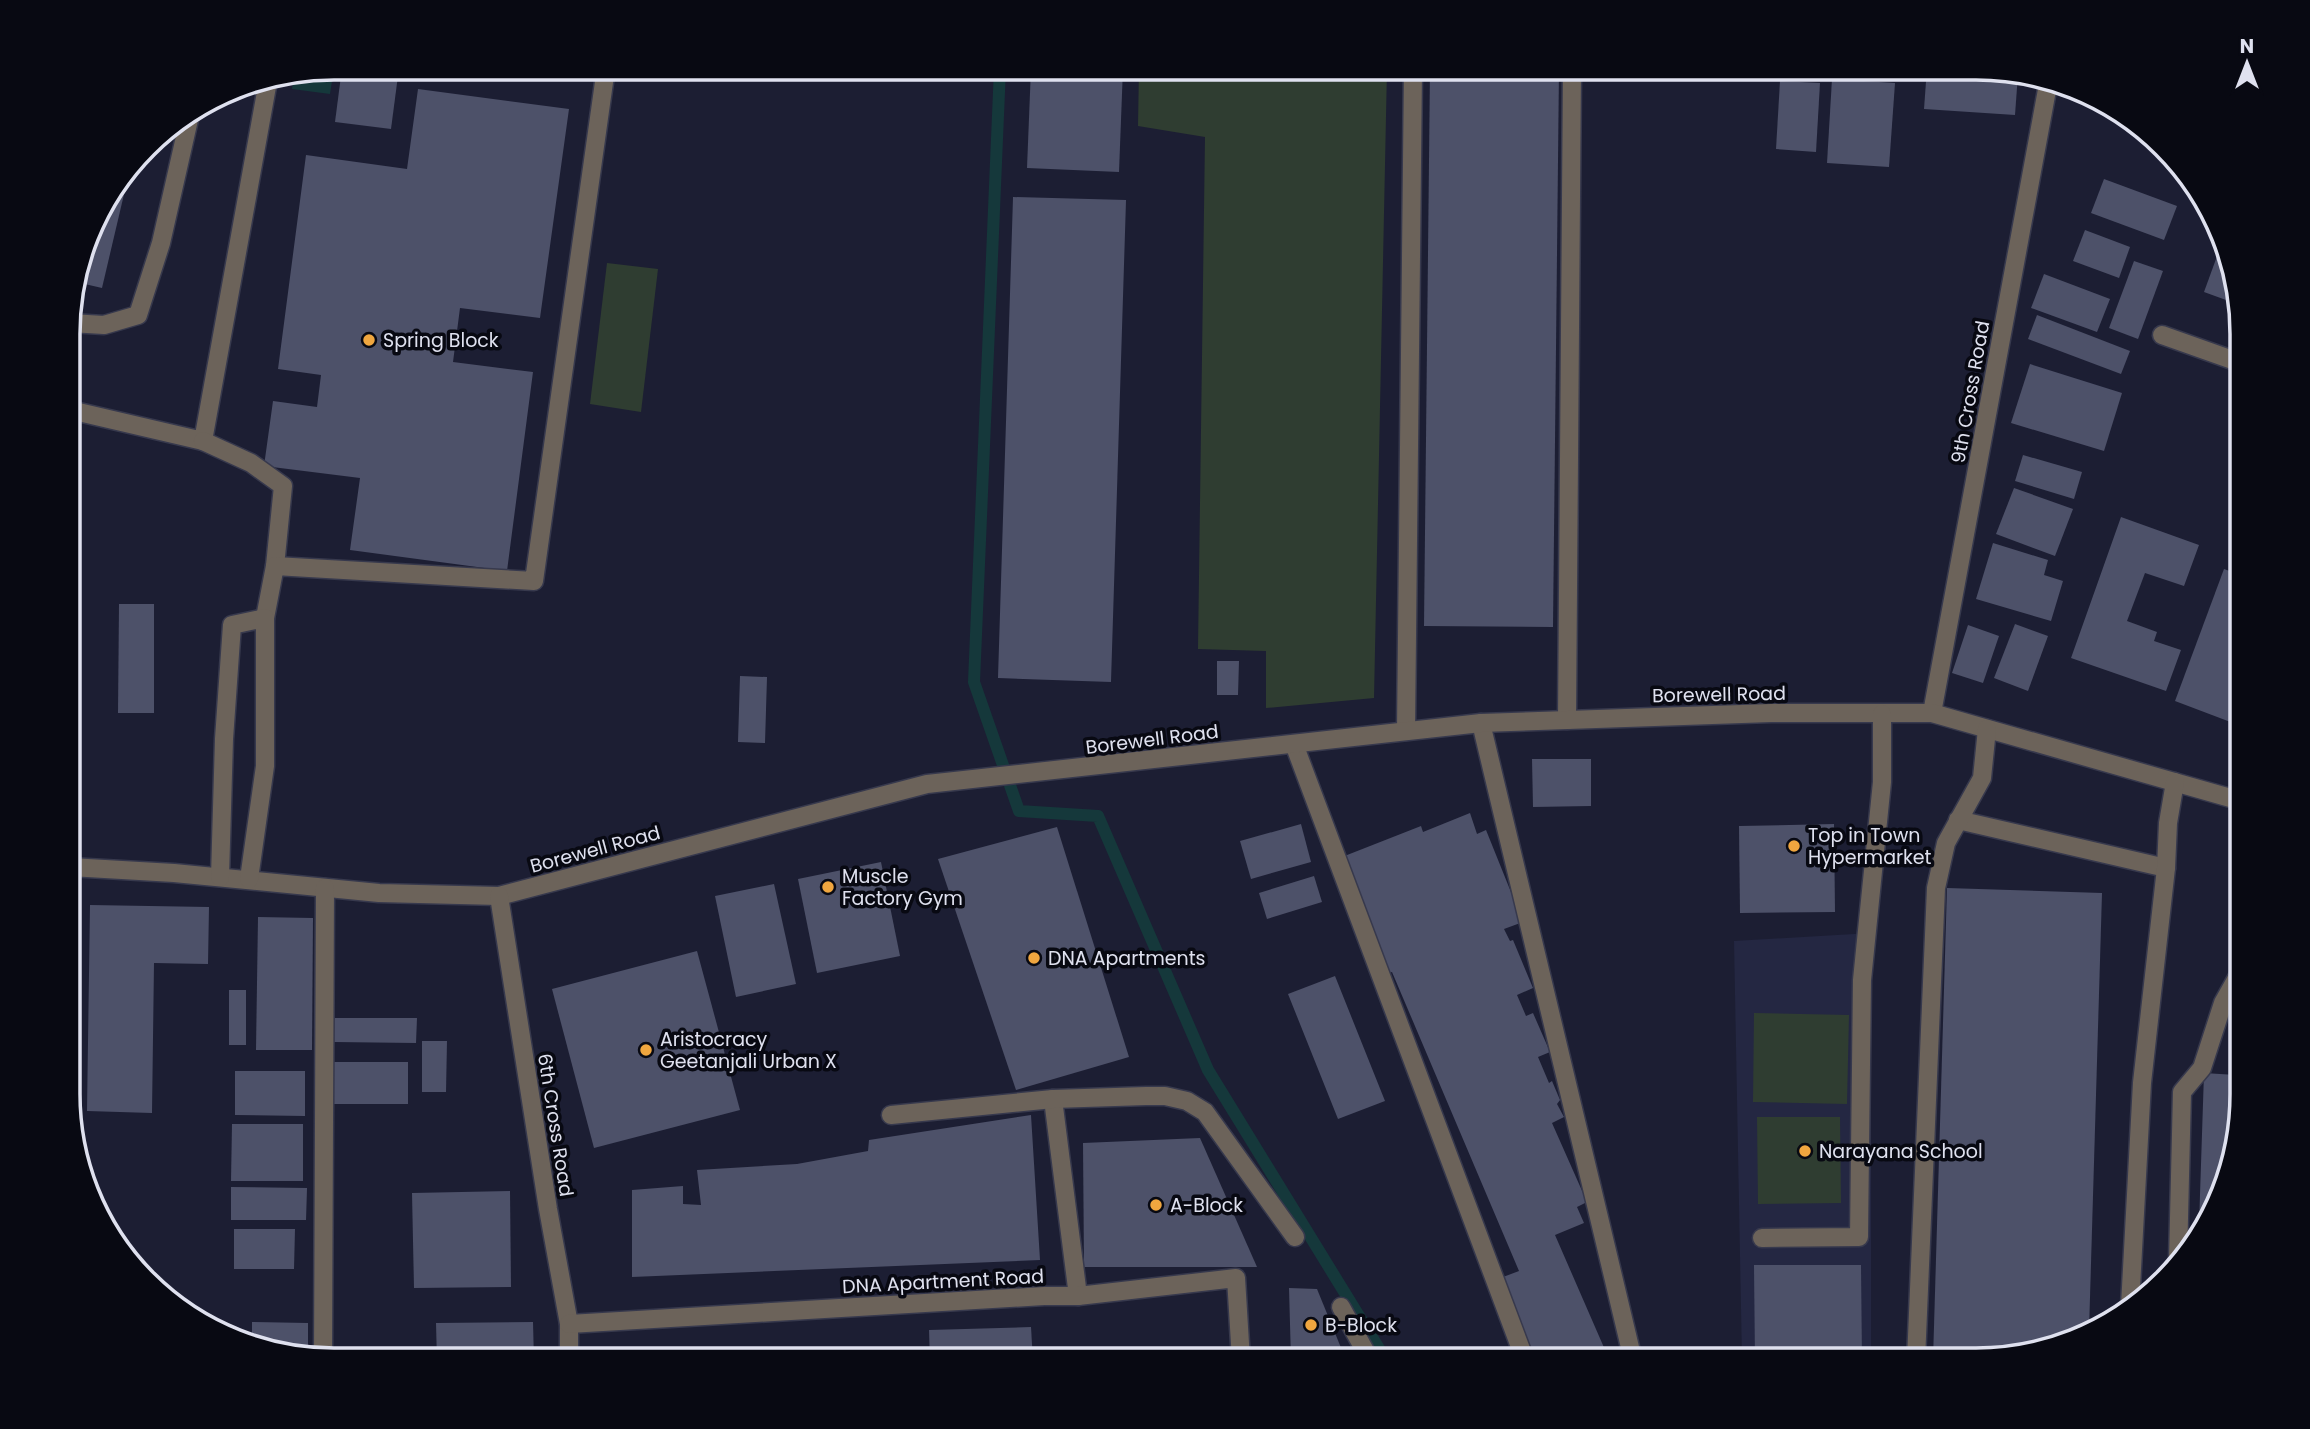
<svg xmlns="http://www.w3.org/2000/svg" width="2310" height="1429" font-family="Poppins,sans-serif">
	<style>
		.built { fill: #242742 }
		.green { fill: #2f3d31 }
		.water { fill: #15383b }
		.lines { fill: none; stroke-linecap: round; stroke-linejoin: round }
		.stream { stroke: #15383b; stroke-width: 12 }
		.building { fill: #4d5169 }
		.minor-casing { stroke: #37394d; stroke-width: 21 }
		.minor { stroke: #6c635a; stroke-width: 18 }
		.poi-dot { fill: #f0a63f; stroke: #080912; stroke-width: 2.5 }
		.labels { text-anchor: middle; stroke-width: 7; stroke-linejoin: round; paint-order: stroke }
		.poi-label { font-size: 19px; fill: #dfe1ef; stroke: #080912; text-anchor: start }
		.street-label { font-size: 19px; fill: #dfe1ef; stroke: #080912 }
		.rim { fill: none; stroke: #dfe1ef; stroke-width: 3.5 }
	</style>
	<rect width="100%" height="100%" fill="#1c1e33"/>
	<!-- built -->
	<path class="built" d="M 1871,933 L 1871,1360 L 1742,1360 L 1734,941 Z"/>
	<!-- green -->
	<g class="green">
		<path d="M 1139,68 L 1387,68 L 1374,698 L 1266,708 L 1266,651 L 1198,649 L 1205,137 L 1138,126 Z"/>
		<path d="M 607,263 L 658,269 L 641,412 L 590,404 Z"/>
		<path d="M 1754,1013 L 1849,1015 L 1847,1104 L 1753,1102 Z"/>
		<path d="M 1757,1117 L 1840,1117 L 1841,1203 L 1758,1204 Z"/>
	</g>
	<!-- water -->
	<path class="water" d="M 334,68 L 330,94 L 292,89 L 294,76 Z"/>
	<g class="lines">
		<!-- stream -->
		<path class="stream" d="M 1000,68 L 974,682 L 1019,811 L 1098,816 L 1208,1070 L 1386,1360"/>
	</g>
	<!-- building -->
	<g class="building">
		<path d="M 342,68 L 399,68 L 391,129 L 335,122 Z"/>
		<path d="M 1031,68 L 1123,68 L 1119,172 L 1027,168 Z"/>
		<path d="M 1430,68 L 1559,68 L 1553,627 L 1424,626 Z"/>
		<path d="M 1927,68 L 1976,68 L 2018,74 L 2015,115 L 1924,109 Z"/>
		<path d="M 1832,79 L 1895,83 L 1889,167 L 1827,163 Z"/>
		<path d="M 1780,81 L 1820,83 L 1816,152 L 1776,149 Z"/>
		<path d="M 418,89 L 569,109 L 540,318 L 460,308 L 453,362 L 533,372 L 507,571 L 350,550 L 360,478 L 264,466 L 273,401 L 317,407 L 321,375 L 278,369 L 306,155 L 407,169 Z"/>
		<path d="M 129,173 L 102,288 L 76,282 L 96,216 Z"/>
		<path d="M 2104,179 L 2177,206 L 2164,240 L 2091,213 Z"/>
		<path d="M 1013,197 L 1126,200 L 1111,682 L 998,678 Z"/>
		<path d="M 2085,230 L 2130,247 L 2119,278 L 2073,261 Z"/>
		<path d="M 2220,248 L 2237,304 L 2204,292 Z"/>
		<path d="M 2134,261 L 2163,271 L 2138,339 L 2109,328 Z"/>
		<path d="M 2044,274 L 2110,299 L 2097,332 L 2031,308 Z"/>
		<path d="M 2037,315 L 2130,351 L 2121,374 L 2028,339 Z"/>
		<path d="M 2030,364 L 2122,393 L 2104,451 L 2011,423 Z"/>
		<path d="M 2023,455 L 2082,472 L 2074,499 L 2015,481 Z"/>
		<path d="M 2014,488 L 2073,509 L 2055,556 L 1996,534 Z"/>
		<path d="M 2121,517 L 2199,545 L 2184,586 L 2145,573 L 2127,621 L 2157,632 L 2154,641 L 2181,650 L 2166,691 L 2071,658 Z"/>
		<path d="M 2241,528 L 2241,565 L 2230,561 Z"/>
		<path d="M 1993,543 L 2048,560 L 2044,575 L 2063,581 L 2051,621 L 1976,599 Z"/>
		<path d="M 2224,569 L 2241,575 L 2241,726 L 2175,701 Z"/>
		<path d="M 119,604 L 154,604 L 154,713 L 118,713 Z"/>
		<path d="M 2015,624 L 2048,636 L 2028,691 L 1994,678 Z"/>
		<path d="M 1968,625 L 1999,636 L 1983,683 L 1952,673 Z"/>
		<path d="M 1217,661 L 1239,661 L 1238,695 L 1217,695 Z"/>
		<path d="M 740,676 L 767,677 L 765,743 L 738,742 Z"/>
		<path d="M 1532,759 L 1591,759 L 1591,806 L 1533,807 Z"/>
		<path d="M 1470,813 L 1477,834 L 1486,830 L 1523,922 L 1504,929 L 1510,941 L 1513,940 L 1533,988 L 1517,995 L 1526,1016 L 1533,1013 L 1550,1052 L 1538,1057 L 1549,1083 L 1552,1081 L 1560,1100 L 1557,1104 L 1564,1117 L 1552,1123 L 1587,1202 L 1577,1207 L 1584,1223 L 1555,1235 L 1609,1359 L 1606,1360 L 1549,1360 L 1546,1354 L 1535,1358 L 1503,1277 L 1519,1271 L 1392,972 L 1382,975 L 1342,857 L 1421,826 L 1423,832 Z"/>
		<path d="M 1301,824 L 1311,862 L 1251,879 L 1240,841 Z"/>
		<path d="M 1834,824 L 1835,912 L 1740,913 L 1739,826 Z"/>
		<path d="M 1057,827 L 1129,1057 L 1016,1090 L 938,859 Z"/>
		<path d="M 881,862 L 900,956 L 817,973 L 798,879 Z"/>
		<path d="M 1314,876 L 1322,902 L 1267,919 L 1259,893 Z"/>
		<path d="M 774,884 L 796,984 L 736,997 L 715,896 Z"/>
		<path d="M 1947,888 L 2102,893 L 2089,1331 L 1993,1360 L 1933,1360 Z"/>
		<path d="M 90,905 L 209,907 L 208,964 L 154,963 L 152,1113 L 87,1111 Z"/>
		<path d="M 258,917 L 313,918 L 312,1050 L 256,1050 Z"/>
		<path d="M 697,951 L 740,1110 L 594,1148 L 552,989 Z"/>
		<path d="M 1335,976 L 1385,1101 L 1338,1119 L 1288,994 Z"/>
		<rect x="229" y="990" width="17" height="55"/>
		<path d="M 2239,999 L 2241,999 L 2241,1112 L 2228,1180 L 2205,1226 L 2199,1225 L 2204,1073 L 2236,1075 Z"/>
		<path d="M 334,1018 L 417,1018 L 416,1043 L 334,1042 Z"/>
		<path d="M 422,1041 L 447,1041 L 446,1092 L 422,1092 Z"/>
		<rect x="333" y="1062" width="75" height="42"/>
		<path d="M 235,1071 L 305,1071 L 305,1116 L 235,1115 Z"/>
		<path d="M 1031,1115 L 1040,1260 L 632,1277 L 632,1190 L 683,1186 L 683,1204 L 701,1205 L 697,1170 L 797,1164 L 868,1151 L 869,1140 Z"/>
		<path d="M 232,1124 L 303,1124 L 303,1181 L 231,1181 Z"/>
		<path d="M 1200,1138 L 1257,1267 L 1084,1267 L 1083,1143 Z"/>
		<path d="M 231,1187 L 307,1188 L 306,1220 L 231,1220 Z"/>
		<path d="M 510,1191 L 511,1287 L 414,1288 L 412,1193 Z"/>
		<path d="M 234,1229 L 295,1229 L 294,1269 L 234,1269 Z"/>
		<path d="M 1754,1265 L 1861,1265 L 1862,1360 L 1755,1360 Z"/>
		<path d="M 1289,1288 L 1317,1289 L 1346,1360 L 1291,1360 Z"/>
		<path d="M 252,1322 L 308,1323 L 308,1351 L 269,1350 L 252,1347 Z"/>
		<path d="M 533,1322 L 534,1361 L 437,1361 L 436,1323 Z"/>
		<path d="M 1031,1327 L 1033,1361 L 930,1361 L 929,1330 Z"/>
	</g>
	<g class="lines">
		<!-- minor casing -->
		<g class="minor-casing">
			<g id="minor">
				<path d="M 70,323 L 104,325 L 138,315 L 161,243 L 190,115"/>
				<path d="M 2162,335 L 2241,363"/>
				<path d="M 70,410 L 203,441 L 268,81"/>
				<path d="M 203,441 L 251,463 L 283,486 L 275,566"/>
				<path d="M 265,618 L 275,566 L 534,581 L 606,68"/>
				<path d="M 1932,713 L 2049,79"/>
				<path d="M 1567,720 L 1572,68"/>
				<path d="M 1481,723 L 1633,1360"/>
				<path d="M 1406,731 L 1413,68"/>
				<path d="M 1294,744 L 1525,1360"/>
				<path d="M 1958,820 L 2166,868"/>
				<path d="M 70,867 L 174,873 L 379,893 L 499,896 L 927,784 L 1481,723 L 1771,713 L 1932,713 L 2241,801"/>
				<path d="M 220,877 L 224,739 L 232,625 L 265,618 L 265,766 L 249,879"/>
				<path d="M 499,896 L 548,1209 L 569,1324 L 569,1361"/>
				<path d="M 1053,1099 L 1078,1296"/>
				<path d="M 891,1115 L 1053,1099 L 1146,1096 L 1165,1096 L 1187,1101 L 1205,1112 L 1295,1237"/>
				<path d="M 1762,1238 L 1859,1237 L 1862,980 L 1882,782 L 1882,714"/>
				<path d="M 2178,1260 L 2182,1092 L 2202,1068 L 2223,1003 L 2241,971"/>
				<path d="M 2130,1306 L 2142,1083 L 2166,868 L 2168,823 L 2175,782"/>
				<path d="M 1341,1307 L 1370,1360"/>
				<path d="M 569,1324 L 1044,1296 L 1078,1296 L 1236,1278 L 1241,1360"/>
				<path d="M 323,1359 L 325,888"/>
				<path d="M 1916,1360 L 1936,888 L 1946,843 L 1982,778 L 1987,729"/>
			</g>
		</g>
		<!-- minor -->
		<use href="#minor" class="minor"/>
	</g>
	<!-- markers -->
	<g class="poi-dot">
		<circle cx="369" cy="340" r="7"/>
		<circle cx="1794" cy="846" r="7"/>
		<circle cx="828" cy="887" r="7"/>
		<circle cx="1034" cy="958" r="7"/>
		<circle cx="646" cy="1050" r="7"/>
		<circle cx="1805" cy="1151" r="7"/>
		<circle cx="1156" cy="1205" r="7"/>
		<circle cx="1311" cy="1325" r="7"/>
	</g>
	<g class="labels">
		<!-- poi labels -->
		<g class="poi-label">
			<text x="383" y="347">Spring Block</text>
			<text x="1808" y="842">Top in Town<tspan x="1808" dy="22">Hypermarket</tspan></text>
			<text x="842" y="883">Muscle<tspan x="842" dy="22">Factory Gym</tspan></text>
			<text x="1048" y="965">DNA Apartments</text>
			<text x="660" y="1046">Aristocracy<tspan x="660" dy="22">Geetanjali Urban X</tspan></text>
			<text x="1819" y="1158">Narayana School</text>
			<text x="1170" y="1212">A-Block</text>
			<text x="1325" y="1332">B-Block</text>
		</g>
		<!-- street labels -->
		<g class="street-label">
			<text transform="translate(1970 392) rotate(-80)" y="7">9th Cross Road</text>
			<text transform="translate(1719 694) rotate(-1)" y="7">Borewell Road</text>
			<text transform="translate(1152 739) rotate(-7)" y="7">Borewell Road</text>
			<text transform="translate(595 849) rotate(-15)" y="7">Borewell Road</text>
			<text transform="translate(556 1125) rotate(81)" y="7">6th Cross Road</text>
			<text transform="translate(943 1281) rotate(-3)" y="7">DNA Apartment Road</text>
		</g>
	</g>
	<!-- crop -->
	<path d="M0 0H2310V1429H0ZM334 80H1976A254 254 0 0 1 2230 334V1094A254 254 0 0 1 1976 1348H334A254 254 0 0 1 80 1094V334A254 254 0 0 1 334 80Z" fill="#080912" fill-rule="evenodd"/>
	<path class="rim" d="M334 80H1976A254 254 0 0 1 2230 334V1094A254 254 0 0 1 1976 1348H334A254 254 0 0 1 80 1094V334A254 254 0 0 1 334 80Z"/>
	<!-- north arrow -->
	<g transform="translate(2247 63)" stroke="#080912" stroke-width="5" paint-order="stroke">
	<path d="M0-5L12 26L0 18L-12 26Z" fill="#dfe1ef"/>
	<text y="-10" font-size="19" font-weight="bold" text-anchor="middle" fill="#dfe1ef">N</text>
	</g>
</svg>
